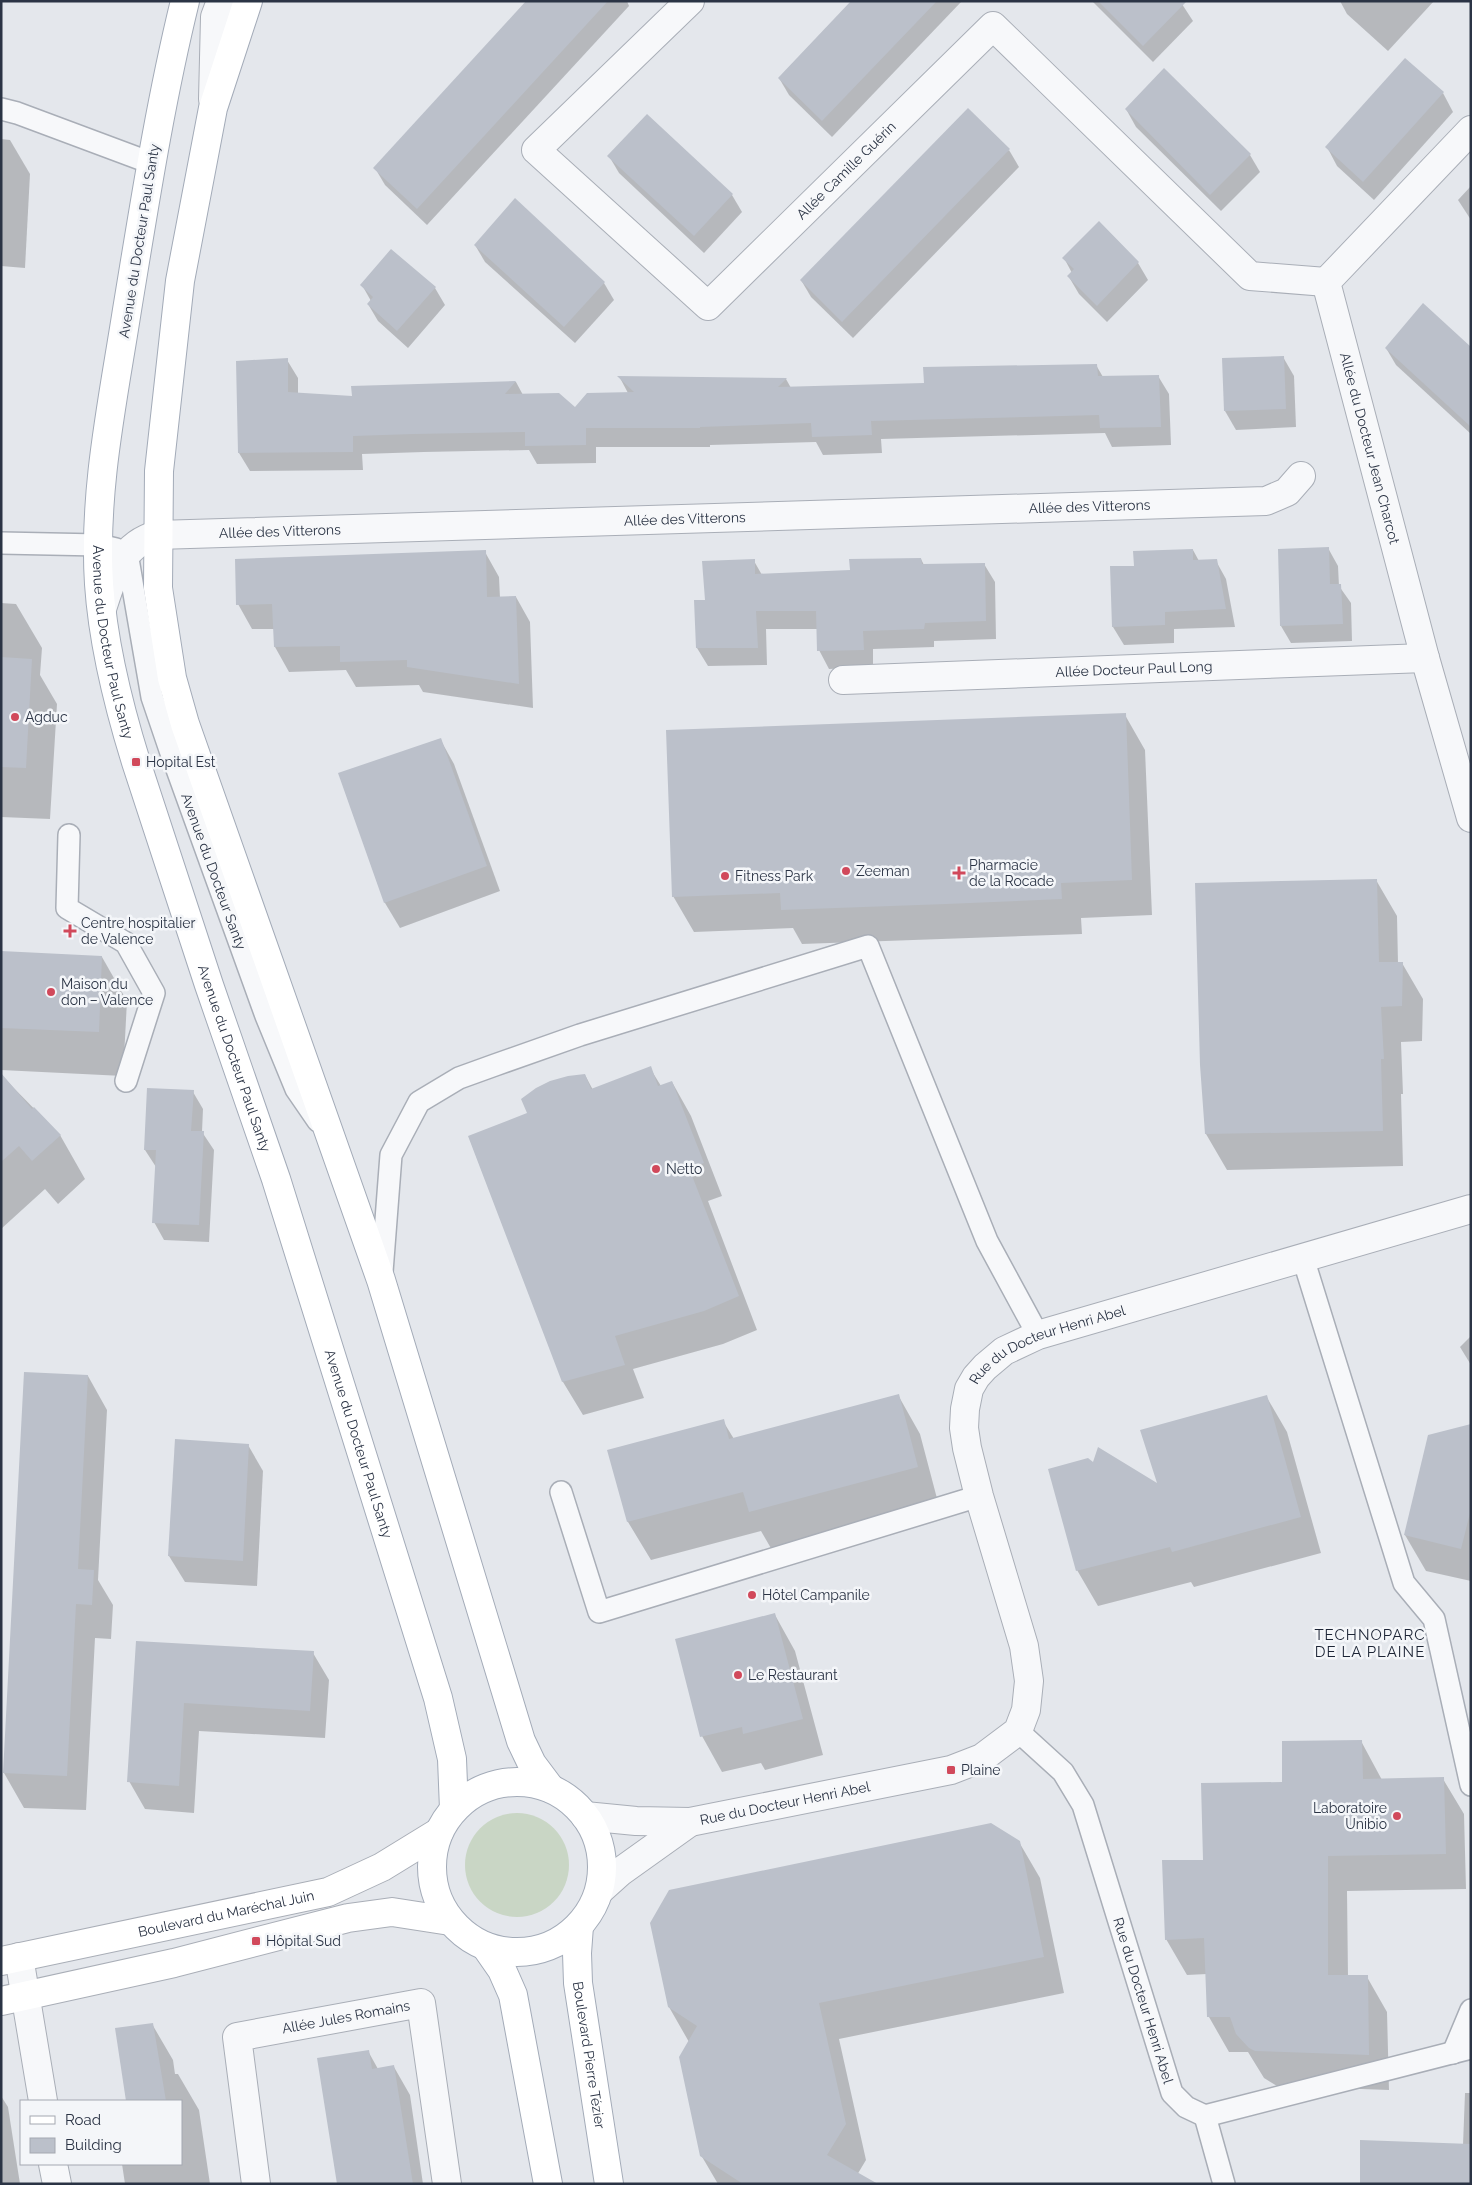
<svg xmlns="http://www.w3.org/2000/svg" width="1472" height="2185" font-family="Raleway,sans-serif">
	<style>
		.green { fill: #c9d6c5 }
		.shadow { fill: #0003 }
		.building { fill: #bbc0ca }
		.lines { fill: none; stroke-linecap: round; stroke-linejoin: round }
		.service-casing { stroke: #a9aeb7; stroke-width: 24 }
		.minor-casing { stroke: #a9aeb7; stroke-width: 30 }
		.secondary-casing { stroke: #a9aeb7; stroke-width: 30 }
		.primary-casing { stroke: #a3abb8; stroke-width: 30 }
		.service { stroke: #f7f8fa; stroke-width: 21 }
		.minor { stroke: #f7f8fa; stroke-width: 28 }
		.secondary { stroke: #fff; stroke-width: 28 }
		.primary { stroke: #fff; stroke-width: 28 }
		.poi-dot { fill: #d1495b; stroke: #f4f6f9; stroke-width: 2 }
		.labels { text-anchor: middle; stroke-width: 5; stroke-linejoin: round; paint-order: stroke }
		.street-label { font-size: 14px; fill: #2b3445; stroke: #f4f6f9 }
		.poi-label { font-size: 14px; fill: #2b3445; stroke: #f4f6f9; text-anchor: start }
		.neighbourhood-label { font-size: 15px; letter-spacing: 1px; fill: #1d2536; stroke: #f4f6f9 }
	</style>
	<rect width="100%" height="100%" fill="#e4e7ec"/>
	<!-- green -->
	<circle class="green" cx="517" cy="1865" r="52"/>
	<!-- shadow -->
	<g class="shadow">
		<path d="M 527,1 L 627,1 L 629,6 L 427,225 L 385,185 L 375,168 Z"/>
		<path d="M 852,1 L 962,1 L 832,137 L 789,95 L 779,78 Z"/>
		<path d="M 1092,1 L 1180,1 L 1193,21 L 1153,62 Z"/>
		<path d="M 1340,1 L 1434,1 L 1388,51 L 1347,14 Z"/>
		<path d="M 1443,93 L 1453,112 L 1374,200 L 1337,166 L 1327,147 Z"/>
		<path d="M 1126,109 L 1250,155 L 1260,172 L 1221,211 L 1136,127 Z"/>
		<path d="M 1,139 L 10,140 L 30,174 L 25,268 L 1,266 Z"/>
		<path d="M 1009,150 L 1019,167 L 853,338 L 811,297 L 801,280 Z"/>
		<path d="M 609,156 L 732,195 L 742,212 L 704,253 L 619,173 Z"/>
		<path d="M 1471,186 L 1471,220 L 1458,200 Z"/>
		<path d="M 515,200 L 604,283 L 614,300 L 575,343 L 485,262 L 475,245 Z"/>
		<path d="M 1099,223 L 1138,263 L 1148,280 L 1107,322 L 1079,294 L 1069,277 L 1072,273 L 1064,258 Z"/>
		<path d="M 391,250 L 435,288 L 445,305 L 408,348 L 378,321 L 368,304 L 371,301 L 362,285 Z"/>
		<path d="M 1386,348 L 1471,348 L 1471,434 L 1396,365 Z"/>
		<path d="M 1283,357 L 1294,376 L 1296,427 L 1236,430 L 1225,411 Z"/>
		<path d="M 287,360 L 298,378 L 298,394 L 353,398 L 352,387 L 516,382 L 523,395 L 575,409 L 628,393 L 620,378 L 786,379 L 791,388 L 925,384 L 1096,365 L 1103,377 L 1158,376 L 1169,394 L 1171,445 L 1112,447 L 1105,433 L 881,439 L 882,453 L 823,455 L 816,442 L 710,445 L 710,447 L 596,447 L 596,463 L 537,464 L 529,450 L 424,452 L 362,454 L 363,470 L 250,471 L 239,453 Z"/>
		<path d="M 1328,548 L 1338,566 L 1339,586 L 1351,603 L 1352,641 L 1291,643 L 1281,626 Z"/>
		<path d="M 1193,550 L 1199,561 L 1216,561 L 1226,579 L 1235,627 L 1174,629 L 1174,643 L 1124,645 L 1113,627 L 1135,567 Z"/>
		<path d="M 485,552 L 499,577 L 500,598 L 516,597 L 530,622 L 533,708 L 423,692 L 419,685 L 356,687 L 346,670 L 289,672 L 275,647 L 274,629 L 252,629 L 238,604 Z"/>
		<path d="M 921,559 L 924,565 L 984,564 L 995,582 L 996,639 L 934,641 L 934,647 L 873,649 L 873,667 L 829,669 L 819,650 L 818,629 L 766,629 L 767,665 L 708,666 L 697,648 L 706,601 L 754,561 L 762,575 L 851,572 Z"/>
		<path d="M 1,603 L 16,604 L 42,648 L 40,675 L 57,704 L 50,819 L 1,817 Z"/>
		<path d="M 1125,715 L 1145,750 L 1152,915 L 1081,918 L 1082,934 L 802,944 L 793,928 L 694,932 L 673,896 Z"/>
		<path d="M 440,739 L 454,764 L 500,891 L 400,928 L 385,903 L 340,774 Z"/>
		<path d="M 1376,880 L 1397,916 L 1398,963 L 1402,963 L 1423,999 L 1422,1041 L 1401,1042 L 1403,1094 L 1401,1094 L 1403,1166 L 1227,1170 L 1206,1134 L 1201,1065 Z"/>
		<path d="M 1,952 L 102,957 L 127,1001 L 123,1076 L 1,1070 Z"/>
		<path d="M 650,1068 L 661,1086 L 672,1082 L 691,1116 L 722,1196 L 708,1201 L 757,1330 L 723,1344 L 633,1369 L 644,1398 L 583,1415 L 563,1382 L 469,1137 L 529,1114 L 585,1075 L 593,1090 Z"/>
		<path d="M 1,1075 L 60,1135 L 85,1179 L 58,1204 L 45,1189 L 1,1229 Z"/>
		<path d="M 193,1092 L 203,1109 L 202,1132 L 214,1150 L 209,1242 L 164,1240 L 154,1222 L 156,1167 L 145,1150 Z"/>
		<path d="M 1471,1336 L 1471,1365 L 1460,1347 Z"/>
		<path d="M 25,1373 L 88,1376 L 107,1410 L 98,1580 L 113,1605 L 111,1639 L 95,1638 L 86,1810 L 24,1808 L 4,1773 Z"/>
		<path d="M 898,1395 L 920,1434 L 939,1506 L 772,1550 L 761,1531 L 651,1560 L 628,1522 L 609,1451 L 723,1421 L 734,1439 Z"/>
		<path d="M 1266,1396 L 1287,1432 L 1321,1553 L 1194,1587 L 1191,1582 L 1098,1606 L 1077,1570 L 1094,1464 L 1159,1486 Z"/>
		<path d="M 1471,1425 L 1471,1581 L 1426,1571 L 1405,1535 Z"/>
		<path d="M 248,1445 L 263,1471 L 257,1586 L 185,1582 L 169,1556 Z"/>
		<path d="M 775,1615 L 795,1651 L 823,1755 L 765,1770 L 761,1763 L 722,1772 L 702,1736 Z"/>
		<path d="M 137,1642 L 313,1653 L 329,1680 L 325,1738 L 199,1731 L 194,1813 L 145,1809 L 129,1781 Z"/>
		<path d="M 1361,1741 L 1382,1780 L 1443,1779 L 1464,1814 L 1466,1889 L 1347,1891 L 1348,1977 L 1367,1977 L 1387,2012 L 1389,2090 L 1277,2086 L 1264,2078 L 1248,2052 L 1229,2052 L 1209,2017 L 1207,1974 L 1187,1975 L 1166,1939 L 1205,1861 L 1284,1783 Z"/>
		<path d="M 1019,1842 L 1040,1878 L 1064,1993 L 839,2039 L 866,2160 L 857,2175 L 862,2184 L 718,2184 L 701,2155 L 689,2042 L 669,2007 Z"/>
		<path d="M 152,2024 L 173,2060 L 175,2074 L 178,2074 L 199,2110 L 210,2184 L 125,2184 L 122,2164 L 181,2164 L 181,2101 L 128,2101 L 117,2029 Z"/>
		<path d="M 368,2051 L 378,2069 L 394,2067 L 410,2095 L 423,2184 L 338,2184 Z"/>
		<path d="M 1465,2093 L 1471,2093 L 1471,2184 L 1463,2145 Z"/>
		<path d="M 1,2096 L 8,2107 L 20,2184 L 1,2184 Z"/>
	</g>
	<!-- building -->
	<g class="building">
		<path d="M 526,1 L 608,1 L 417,209 L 373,168 Z"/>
		<path d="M 851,1 L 937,1 L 822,121 L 778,78 Z"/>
		<path d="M 1098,1 L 1187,1 L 1143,46 Z"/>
		<path d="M 1405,58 L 1444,92 L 1363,182 L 1325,147 Z"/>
		<path d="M 1164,68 L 1251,154 L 1210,195 L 1125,109 Z"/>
		<path d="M 968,108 L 1010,149 L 842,322 L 800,280 Z"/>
		<path d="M 647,114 L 733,194 L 694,236 L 607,156 Z"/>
		<path d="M 515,198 L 605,282 L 564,327 L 474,245 Z"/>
		<path d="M 1099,221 L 1139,262 L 1097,306 L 1067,276 L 1074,269 L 1062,258 Z"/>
		<path d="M 391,249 L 436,287 L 397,331 L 367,304 L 373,297 L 360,285 Z"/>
		<path d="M 1423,303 L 1471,347 L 1471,427 L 1385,348 Z"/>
		<path d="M 1284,356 L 1286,409 L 1224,411 L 1222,358 Z"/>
		<path d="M 288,358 L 288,392 L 352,396 L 351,386 L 516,381 L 505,394 L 559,393 L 575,407 L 587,393 L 634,392 L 617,376 L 787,378 L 778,387 L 924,383 L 923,367 L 1097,364 L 1098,376 L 1159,375 L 1161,427 L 1100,428 L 1099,415 L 871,421 L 872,435 L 812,437 L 811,423 L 700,427 L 700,428 L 586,428 L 586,445 L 525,446 L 525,432 L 413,434 L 353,436 L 353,452 L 238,453 L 236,361 Z"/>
		<path d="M 1329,547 L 1330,584 L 1341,584 L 1343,624 L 1280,626 L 1278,549 Z"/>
		<path d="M 1193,549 L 1193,560 L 1217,559 L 1226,609 L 1165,612 L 1165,625 L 1112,627 L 1110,566 L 1134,566 L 1133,551 Z"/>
		<path d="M 486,550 L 487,597 L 516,596 L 519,684 L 407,667 L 407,660 L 340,662 L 340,646 L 274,647 L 272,604 L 236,605 L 235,559 Z"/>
		<path d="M 921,558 L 922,564 L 985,563 L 986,621 L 925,623 L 924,629 L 863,631 L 864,650 L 817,651 L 816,611 L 756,611 L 758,648 L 696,648 L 694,600 L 705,600 L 702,561 L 755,559 L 755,574 L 850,570 L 849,559 Z"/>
		<path d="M 1,657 L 32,659 L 26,768 L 1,767 Z"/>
		<path d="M 1126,713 L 1132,880 L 1061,883 L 1062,899 L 946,904 L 781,910 L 780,893 L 672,897 L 666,730 Z"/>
		<path d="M 441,738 L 487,866 L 384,903 L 338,773 Z"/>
		<path d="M 1377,879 L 1379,962 L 1403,962 L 1402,1006 L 1381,1007 L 1384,1059 L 1381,1059 L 1383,1131 L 1205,1134 L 1200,1065 L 1195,883 Z"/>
		<path d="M 1,951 L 102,956 L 99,1032 L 1,1028 Z"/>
		<path d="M 651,1066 L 658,1086 L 672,1081 L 704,1163 L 689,1168 L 739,1296 L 704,1311 L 615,1336 L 625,1365 L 562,1382 L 468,1136 L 527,1113 L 521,1099 L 536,1088 L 550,1081 L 568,1076 L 585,1074 L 591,1089 Z"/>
		<path d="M 1,1073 L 32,1109 L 34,1107 L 61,1135 L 32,1161 L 19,1146 L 1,1162 Z"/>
		<path d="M 147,1088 L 194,1090 L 191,1131 L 204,1131 L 199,1225 L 152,1223 L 156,1150 L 144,1150 Z"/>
		<path d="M 24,1372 L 88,1375 L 78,1569 L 94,1570 L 92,1605 L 76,1604 L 67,1776 L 3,1773 Z"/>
		<path d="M 899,1394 L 918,1467 L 749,1512 L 743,1492 L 627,1522 L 607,1450 L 724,1419 L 729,1439 Z"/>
		<path d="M 1267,1395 L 1301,1517 L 1172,1552 L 1170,1547 L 1076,1571 L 1048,1469 L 1088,1458 L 1093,1462 L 1098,1447 L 1157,1483 L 1140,1430 Z"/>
		<path d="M 1471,1424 L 1471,1509 L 1461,1549 L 1404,1535 L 1428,1435 Z"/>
		<path d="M 175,1439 L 249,1444 L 243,1561 L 168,1556 Z"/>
		<path d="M 775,1613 L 803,1719 L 743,1734 L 742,1727 L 700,1737 L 675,1639 Z"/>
		<path d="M 136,1641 L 314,1651 L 310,1711 L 184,1703 L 179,1786 L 127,1782 Z"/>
		<path d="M 1362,1740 L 1363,1779 L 1444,1777 L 1446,1854 L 1328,1856 L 1328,1975 L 1368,1975 L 1369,2055 L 1255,2051 L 1249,2048 L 1236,2034 L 1230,2017 L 1207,2017 L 1204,1938 L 1165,1940 L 1162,1860 L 1203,1860 L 1201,1783 L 1282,1782 L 1282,1741 Z"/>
		<path d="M 991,1823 L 1020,1841 L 1044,1957 L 819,2003 L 846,2124 L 827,2155 L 878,2184 L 743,2184 L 700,2156 L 679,2057 L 697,2026 L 668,2007 L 650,1923 L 669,1890 Z"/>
		<path d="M 153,2023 L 166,2101 L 126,2101 L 115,2028 Z"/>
		<path d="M 369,2050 L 372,2069 L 394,2065 L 413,2184 L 337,2184 L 317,2058 Z"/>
		<path d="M 1360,2140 L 1471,2144 L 1471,2184 L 1360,2184 Z"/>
	</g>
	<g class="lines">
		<!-- service casing -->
		<g class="service-casing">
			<g id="service">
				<path d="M 1,109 L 17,113 L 151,163"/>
				<path id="s1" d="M 1,543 L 99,545 L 116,549 L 128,559 L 152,697 L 170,750 L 266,1016 L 296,1089 L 318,1121"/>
				<path d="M 69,835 L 67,908 L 126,943 L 154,993 L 126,1081"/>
				<path d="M 1303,1258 L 1404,1583 L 1434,1619 L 1471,1785"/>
				<path d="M 382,1272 L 391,1155 L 419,1102 L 459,1078 L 495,1065 L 580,1035 L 868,946 L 987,1241 L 1038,1335"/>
				<path d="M 561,1492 L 599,1612 L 979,1496"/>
				<path id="s2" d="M 1018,1731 L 1063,1772 L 1083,1805 L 1172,2093 L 1186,2107 L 1205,2116 L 1471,2048"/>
				<path d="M 1453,2053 L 1471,2010"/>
				<path d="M 1205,2116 L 1224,2184"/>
			</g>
		</g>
		<!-- minor casing -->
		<g class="minor-casing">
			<g id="minor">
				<path id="s3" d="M 690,1 L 536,150 L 708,306 L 993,26 L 1250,276 L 1326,282"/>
				<path d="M 213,99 L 215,17 L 221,1"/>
				<path id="s4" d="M 1471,130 L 1326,282 L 1425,658 L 1471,818"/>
				<path id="s5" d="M 102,609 C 112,578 121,544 157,535 L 1266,501 L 1287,492 L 1301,476"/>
				<path id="s6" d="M 843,680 L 1425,658"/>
				<path id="s7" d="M 585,1816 L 636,1821 L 690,1822 L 951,1770 L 982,1758 L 1018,1731 L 1026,1710 L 1029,1681 L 1024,1646 L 979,1496 L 967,1448 L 964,1428 L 965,1409 L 969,1389 L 976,1377 L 985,1367 L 1004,1351 L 1038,1335 L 1471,1209"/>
				<path d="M 600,1890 L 620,1872 L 690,1822"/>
				<path d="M 19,1957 L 43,2101"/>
				<path d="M 53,2164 L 57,2184"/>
				<path id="s8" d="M 256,2184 L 237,2037 L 421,2003 L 447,2184"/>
			</g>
		</g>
		<!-- secondary casing -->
		<g class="secondary-casing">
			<g id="secondary">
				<path id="s9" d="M 1,1961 L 328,1892 L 382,1867 L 439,1832"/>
				<path d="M 1,2001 L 174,1963 L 348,1918 L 392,1912 L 450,1921"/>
			</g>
		</g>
		<!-- primary casing -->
		<g class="primary-casing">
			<g id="primary">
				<path id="s10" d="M 185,1 C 160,103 144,207 127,310 C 113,400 93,492 99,584 C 103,644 118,704 136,762 L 209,985 L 276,1179 L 438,1698 L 452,1759 L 454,1809"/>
				<path d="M 248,1 L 213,108 L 180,281 L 159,471 L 158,588 L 172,678 L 185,724 L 381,1280 L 521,1741 L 532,1764 L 550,1788"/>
				<circle cx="517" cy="1867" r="85"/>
				<path id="s11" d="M 579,1926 L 577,1953 L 578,1983 L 609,2184"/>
				<path d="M 486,1947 L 502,1970 L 513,1995 L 548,2184"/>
			</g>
		</g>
		<!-- service -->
		<use href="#service" class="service"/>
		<!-- minor -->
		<use href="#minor" class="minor"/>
		<!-- secondary -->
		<use href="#secondary" class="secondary"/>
		<!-- primary -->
		<use href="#primary" class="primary"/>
	</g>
	<!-- markers -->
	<g class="poi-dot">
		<circle cx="15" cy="717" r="5"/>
		<rect x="131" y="757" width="10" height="10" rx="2.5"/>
		<circle cx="846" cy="871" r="5"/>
		<path d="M956.5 865.5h5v5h5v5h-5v5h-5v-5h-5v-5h5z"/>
		<circle cx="725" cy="876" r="5"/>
		<path d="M67.5 923.5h5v5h5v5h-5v5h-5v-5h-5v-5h5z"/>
		<circle cx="51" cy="992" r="5"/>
		<circle cx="656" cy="1169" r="5"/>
		<circle cx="752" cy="1595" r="5"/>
		<circle cx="738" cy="1675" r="5"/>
		<rect x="946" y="1765" width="10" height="10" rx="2.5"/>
		<circle cx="1397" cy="1816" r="5"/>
		<rect x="251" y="1936" width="10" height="10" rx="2.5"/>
	</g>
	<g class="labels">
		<!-- street labels -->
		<g class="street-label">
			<text dy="5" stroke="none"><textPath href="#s3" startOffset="640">Allée Camille Guérin</textPath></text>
			<text transform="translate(139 241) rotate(-81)" y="5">Avenue du Docteur Paul Santy</text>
			<text dy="5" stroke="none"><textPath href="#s4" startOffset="382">Allée du Docteur Jean Charcot</textPath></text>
			<text dy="5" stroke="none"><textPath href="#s5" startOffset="1030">Allée des Vitterons</textPath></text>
			<text dy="5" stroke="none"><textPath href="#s5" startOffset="625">Allée des Vitterons</textPath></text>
			<text dy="5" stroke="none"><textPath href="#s5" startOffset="220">Allée des Vitterons</textPath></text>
			<text dy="5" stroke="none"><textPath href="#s10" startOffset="650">Avenue du Docteur Paul Santy</textPath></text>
			<text dy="5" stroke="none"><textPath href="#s6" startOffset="291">Allée Docteur Paul Long</textPath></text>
			<text dy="5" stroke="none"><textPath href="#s1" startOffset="456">Avenue du Docteur Santy</textPath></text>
			<text dy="5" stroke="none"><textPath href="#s10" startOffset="1085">Avenue du Docteur Paul Santy</textPath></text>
			<text dy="5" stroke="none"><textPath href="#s7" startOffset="896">Rue du Docteur Henri Abel</textPath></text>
			<text dy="5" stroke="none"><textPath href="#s10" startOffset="1490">Avenue du Docteur Paul Santy</textPath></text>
			<text dy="5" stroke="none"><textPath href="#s7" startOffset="202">Rue du Docteur Henri Abel</textPath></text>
			<text dy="5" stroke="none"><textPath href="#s9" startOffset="230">Boulevard du Maréchal Juin</textPath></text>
			<text dy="5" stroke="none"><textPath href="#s2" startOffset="304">Rue du Docteur Henri Abel</textPath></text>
			<text dy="5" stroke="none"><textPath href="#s8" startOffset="259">Allée Jules Romains</textPath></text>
			<text dy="5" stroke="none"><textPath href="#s11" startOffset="130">Boulevard Pierre Tézier</textPath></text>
		</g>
		<!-- poi labels -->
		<g class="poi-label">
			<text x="25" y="722">Agduc</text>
			<text x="146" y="767">Hopital Est</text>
			<text x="969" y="870">Pharmacie<tspan x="969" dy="16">de la Rocade</tspan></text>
			<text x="856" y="876">Zeeman</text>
			<text x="735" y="881">Fitness Park</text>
			<text x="81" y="928">Centre hospitalier<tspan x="81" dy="16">de Valence</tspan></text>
			<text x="61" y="989">Maison du<tspan x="61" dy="16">don – Valence</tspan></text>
			<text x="666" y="1174">Netto</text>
			<text x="762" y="1600">Hôtel Campanile</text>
			<text x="748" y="1680">Le Restaurant</text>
			<text x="961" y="1775">Plaine</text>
			<text x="1387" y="1813" text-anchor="end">Laboratoire<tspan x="1387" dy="16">Unibio</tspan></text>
			<text x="266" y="1946">Hôpital Sud</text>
		</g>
		<!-- neighbourhood labels -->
		<g class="neighbourhood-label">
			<text x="1370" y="1640">TECHNOPARC<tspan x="1370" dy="17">DE LA PLAINE</tspan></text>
		</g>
	</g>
	<!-- border -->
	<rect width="1472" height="2185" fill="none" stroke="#2b3445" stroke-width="5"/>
	<!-- legend -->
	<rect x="20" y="2100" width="162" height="65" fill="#f4f6f9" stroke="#a4a8b1"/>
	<rect x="30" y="2116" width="25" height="8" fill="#ffffff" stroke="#a4a8b1"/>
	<text x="65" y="2125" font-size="15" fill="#2b3445">Road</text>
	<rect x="30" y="2138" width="25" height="15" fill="#bbc0ca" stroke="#a4a8b1"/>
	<text x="65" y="2150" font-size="15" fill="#2b3445">Building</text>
</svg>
